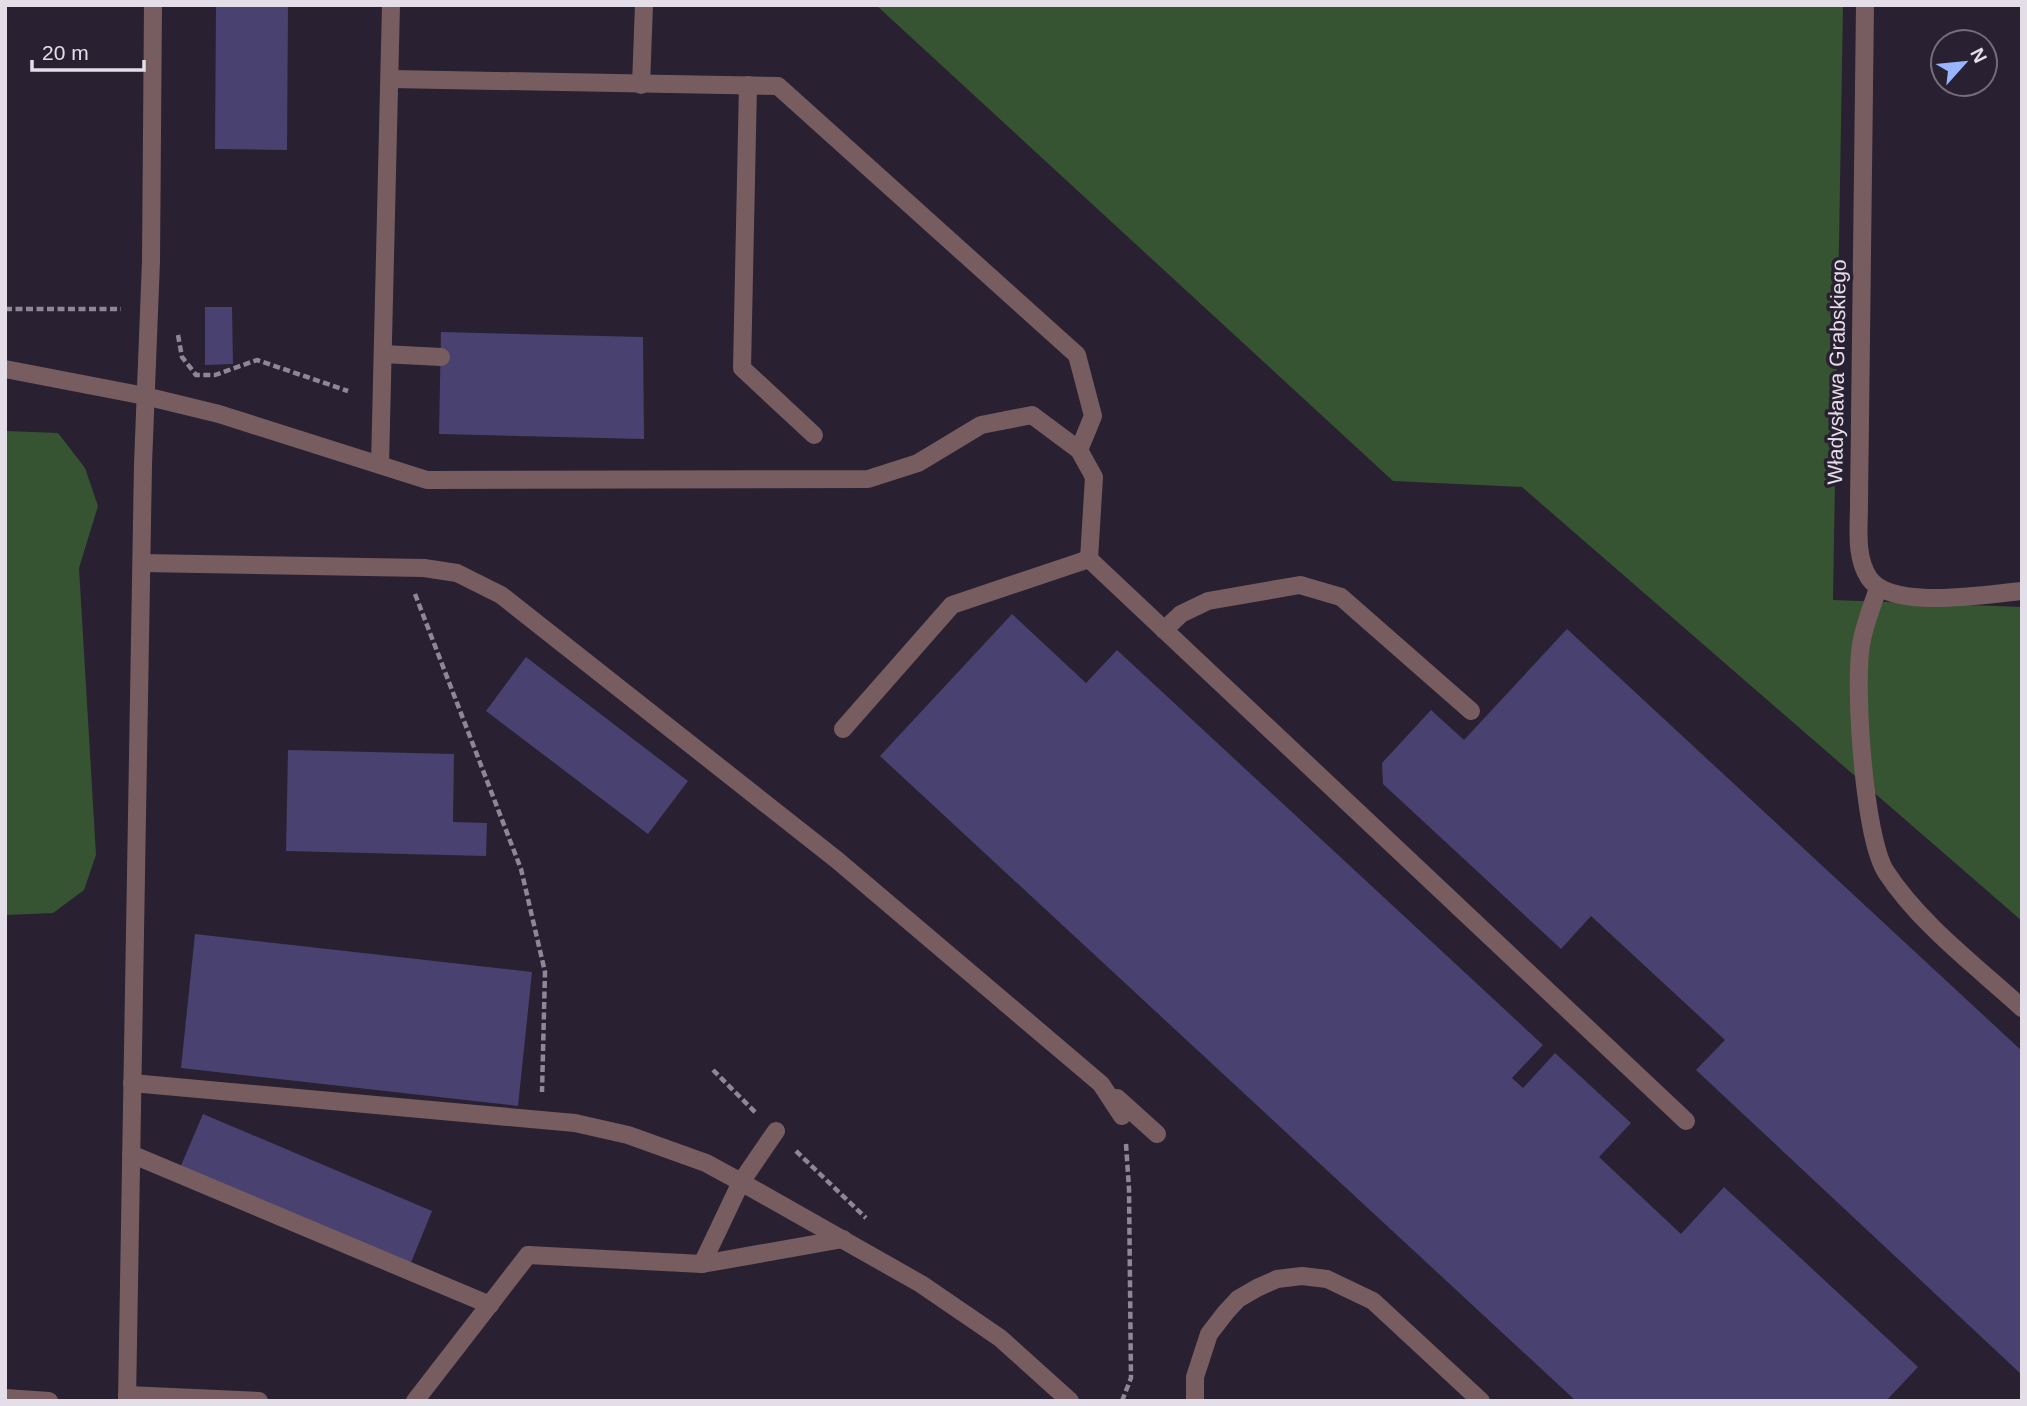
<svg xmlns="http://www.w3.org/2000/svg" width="2027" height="1406" font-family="Helvetica,sans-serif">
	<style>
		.green { fill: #365431 }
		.building { fill: #494170 }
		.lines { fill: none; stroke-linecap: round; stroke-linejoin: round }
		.path { stroke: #8e8795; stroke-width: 4.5; stroke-dasharray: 7 3.5; stroke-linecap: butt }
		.minor { stroke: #785d60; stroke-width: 18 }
		.labels { text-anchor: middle; stroke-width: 7; stroke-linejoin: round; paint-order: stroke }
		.street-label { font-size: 21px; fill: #e4dee9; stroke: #292131 }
	</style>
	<rect width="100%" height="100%" fill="#292131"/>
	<!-- green -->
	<g class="green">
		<path d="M 876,5 L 1843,5 L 1833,600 L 2022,607 L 2022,921 L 1522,487 L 1393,481 Z"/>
		<path d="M 5,431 L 58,433 L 85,468 L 98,506 L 79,568 L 96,855 L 84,890 L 53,913 L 5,915 Z"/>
	</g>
	<!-- building -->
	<g class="building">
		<path d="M 216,5 L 288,5 L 287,150 L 215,149 Z"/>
		<path d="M 205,307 L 232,307 L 233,364 L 205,365 Z"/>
		<path d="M 441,332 L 643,337 L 644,439 L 439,434 Z"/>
		<path d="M 1012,614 L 1086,683 L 1117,650 L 1543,1045 L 1512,1078 L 1523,1088 L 1555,1053 L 1631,1123 L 1599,1157 L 1681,1234 L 1724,1187 L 1918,1367 L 1886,1401 L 1576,1401 L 880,756 Z"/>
		<path d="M 1567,629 L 2022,1051 L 2022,1375 L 1696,1070 L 1725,1040 L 1591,916 L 1561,949 L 1383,784 L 1382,763 L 1431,710 L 1464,740 Z"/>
		<path d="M 526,657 L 688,781 L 648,834 L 486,711 Z"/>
		<path d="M 288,750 L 454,754 L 453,822 L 487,823 L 486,856 L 286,851 Z"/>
		<path d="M 195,934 L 532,972 L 518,1106 L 181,1068 Z"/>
		<path d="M 203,1114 L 432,1211 L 410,1265 L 180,1168 Z"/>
	</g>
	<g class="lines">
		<!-- path -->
		<g class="path">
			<path d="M 5,309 L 121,309"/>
			<path d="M 178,335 L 182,357 L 196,375 L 215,375 L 257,360 L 348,391"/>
			<path d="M 415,594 L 521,869 L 545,972 L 542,1092"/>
			<path d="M 713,1070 L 757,1114"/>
			<path d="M 796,1151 L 866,1218"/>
			<path d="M 1122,1401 L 1131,1378 L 1129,1189 L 1126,1144"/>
		</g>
		<!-- minor -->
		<g class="minor">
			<path d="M 1865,5 L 1859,503 C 1859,528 1855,557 1869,578 C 1891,611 1987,594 2022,591"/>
			<path d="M 391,79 L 778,86 L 1077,355 L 1093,416 L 1079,450"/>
			<path d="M 641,85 L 644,5"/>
			<path d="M 748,85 L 742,368 L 814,435"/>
			<path d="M 383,354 L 441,357"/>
			<path d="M 5,369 L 145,396 L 219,414 L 427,480 L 868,479 L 918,463 L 981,425 L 1032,415 L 1079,450 L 1094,477 L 1089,559 L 1686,1121"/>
			<path d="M 380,465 L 391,5"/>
			<path d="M 142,563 L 424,568 L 457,573 L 501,595 L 837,860 L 1101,1084 L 1122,1116"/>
			<path d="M 1878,588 C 1872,607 1864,625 1861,645 C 1854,687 1864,838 1886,872 C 1920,924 1976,966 2022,1008"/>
			<path d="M 1164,630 L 1181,614 L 1208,601 L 1300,585 L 1341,597 L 1471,711"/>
			<path d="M 843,729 L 952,605 L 1089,559"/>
			<path d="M 132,1083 L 575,1123 L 628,1135 L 706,1163 L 741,1182 L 921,1284 L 1000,1338 L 1070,1401"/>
			<path d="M 1117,1098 L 1157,1134"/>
			<path d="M 131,1154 L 490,1305"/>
			<path d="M 702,1264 L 741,1182 L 776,1131"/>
			<path d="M 127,1395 L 259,1401"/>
			<path d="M 5,1398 L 49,1401"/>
			<path d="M 127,1401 L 143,464 L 151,261 L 153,5"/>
			<path d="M 415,1401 L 528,1255 L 702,1264 L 843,1239"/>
			<path d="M 1195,1401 L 1195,1377 L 1209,1334 L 1226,1312 L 1238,1299 L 1257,1288 L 1277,1279 L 1302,1276 L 1327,1279 L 1373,1301 L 1481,1401"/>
		</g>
	</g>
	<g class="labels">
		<!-- street labels -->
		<g class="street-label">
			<text transform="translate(1837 372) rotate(-89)" y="7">Władysława Grabskiego</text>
		</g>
	</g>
	<!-- border -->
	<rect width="2027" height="1406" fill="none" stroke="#e4dee9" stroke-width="14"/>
	<!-- north arrow -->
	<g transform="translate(1964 63) rotate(63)"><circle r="33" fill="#292131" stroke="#746d7b" stroke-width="2"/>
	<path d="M0-5L12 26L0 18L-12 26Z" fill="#98b6fd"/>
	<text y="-10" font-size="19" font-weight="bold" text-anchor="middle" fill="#e4dee9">N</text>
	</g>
	<!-- scale -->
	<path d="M32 60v10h112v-10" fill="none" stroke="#e4dee9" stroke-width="3.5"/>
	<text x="42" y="60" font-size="21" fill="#e4dee9" stroke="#292131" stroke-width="5" paint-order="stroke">20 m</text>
</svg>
